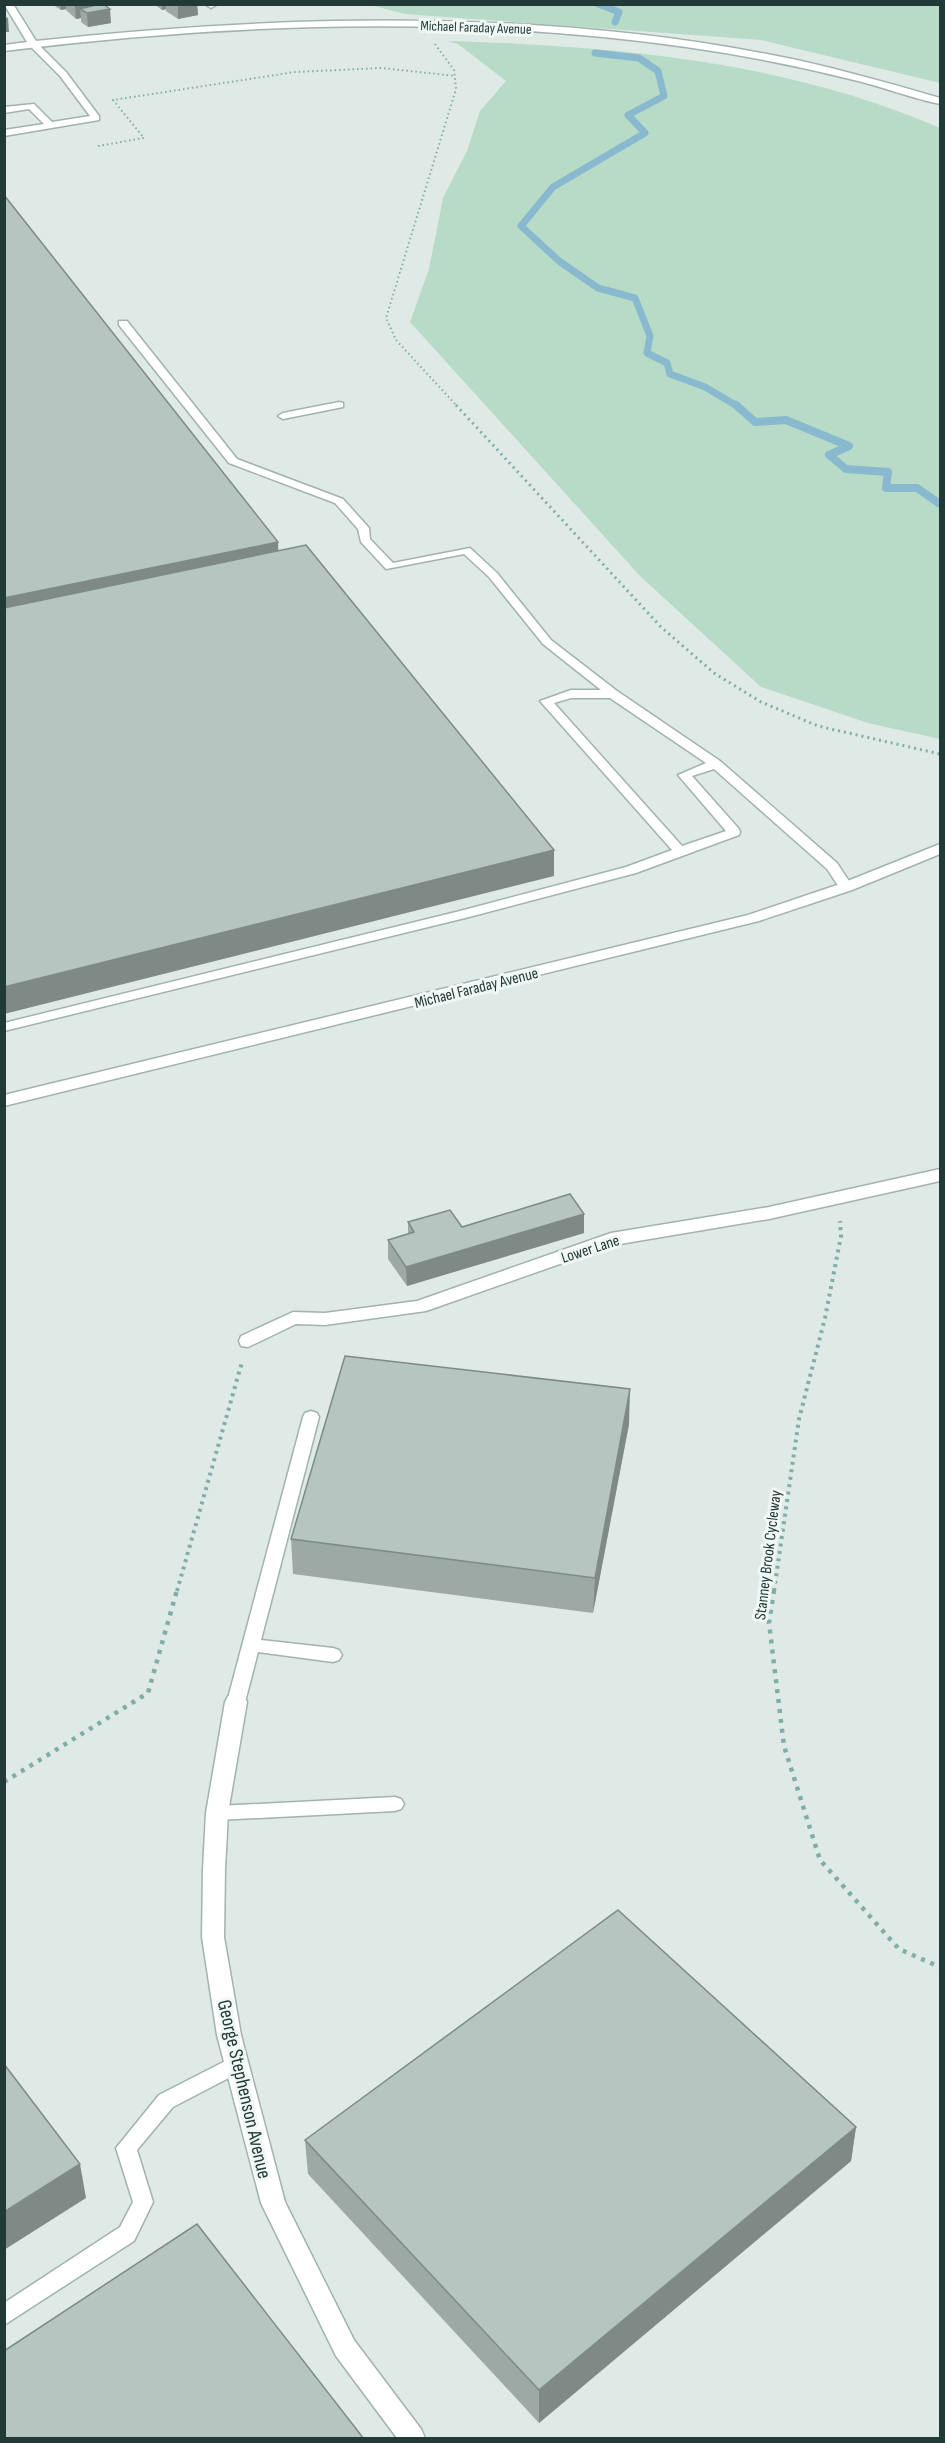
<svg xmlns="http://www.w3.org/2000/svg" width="945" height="2443" font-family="'Sofia Sans Condensed',sans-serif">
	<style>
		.green { fill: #b8dbc7 }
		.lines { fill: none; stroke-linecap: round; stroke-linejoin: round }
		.stream-far1 { stroke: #88b9cf; stroke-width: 7 }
		.stream { stroke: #88b9cf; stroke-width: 8 }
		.lane-casing { stroke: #a2b2af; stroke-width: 3 }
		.street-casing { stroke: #a2b2af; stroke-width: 3 }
		.path-far3 { stroke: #80ada6; stroke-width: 2; stroke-dasharray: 1.5 3; stroke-linecap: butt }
		.path-far2 { stroke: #80ada6; stroke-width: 3; stroke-dasharray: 2 4; stroke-linecap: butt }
		.path-far1 { stroke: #80ada6; stroke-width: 4; stroke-dasharray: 3 4.5; stroke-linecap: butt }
		.path { stroke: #80ada6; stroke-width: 4.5; stroke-dasharray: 4 6; stroke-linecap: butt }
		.lane { fill: #fff; fill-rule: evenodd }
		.street { fill: #fff; fill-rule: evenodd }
		.wall { fill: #9ca9a5 }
		.shaded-wall { fill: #7f8a86 }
		.building { fill: #b5c5c0; stroke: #7f8a86; stroke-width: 1.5 }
		.labels { text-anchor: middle; stroke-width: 6; stroke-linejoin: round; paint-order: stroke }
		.far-street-label { font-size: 14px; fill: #213a37; stroke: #f0f7f4 }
		.street-label { font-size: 16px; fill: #213a37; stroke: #f0f7f4 }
		.near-street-label { font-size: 20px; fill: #213a37; stroke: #f0f7f4 }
	</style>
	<rect width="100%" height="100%" fill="#dfeae7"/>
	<!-- green -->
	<g class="green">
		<path d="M 370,5 L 940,5 L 940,83 L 761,40 L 405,14 Z"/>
		<path d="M 447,41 C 613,46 787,61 940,128 L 940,739 L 868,723 L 761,687 L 640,576 L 410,322 L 429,269 L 443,198 L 467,151 L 480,111 L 506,81 L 458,44 Z"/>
	</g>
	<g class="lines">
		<!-- stream-far1 -->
		<g class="stream-far1">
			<path d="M 598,4 L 619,12 L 615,22"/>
			<path d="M 595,53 L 639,58 L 658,71 L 664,96 L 628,115 L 645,133 L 553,187 L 521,226 L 559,261 L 598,288 L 635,298 L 650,336 L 647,353 L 667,363 L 670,374 L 705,387 L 737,406"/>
		</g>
		<!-- stream -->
		<path class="stream" d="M 736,405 L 755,422 L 786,420 L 849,446 L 829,455 L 846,469 L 888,472 L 886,488 L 917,488 L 940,504"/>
		<!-- lane casing -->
		<g class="lane-casing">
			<g id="lane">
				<path d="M 30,42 L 36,42 L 66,72 L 99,116 L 99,120 L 4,136 L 4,130 L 44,124 L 29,109 L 4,113 L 4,107 L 34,104 L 52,122 L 90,116 L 60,76 L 30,46 Z"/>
				<path d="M 119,321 L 127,321 L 237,459 L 343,499 L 369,528 L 370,539 L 393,563 L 470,548 L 497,573 L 551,640 L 617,691 L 720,761 L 837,863 L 853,887 L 851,890 L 841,890 L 827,869 L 714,769 L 692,776 L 739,829 L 740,832 L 739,835 L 636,873 L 469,917 L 4,1031 L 4,1023 L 460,911 L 626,867 L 672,850 L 540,701 L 571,690 L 601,690 L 543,644 L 489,577 L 464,554 L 386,569 L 361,542 L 358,529 L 335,503 L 229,463 L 119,325 ZM 571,698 L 610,698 L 706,763 L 678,775 L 726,831 L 682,846 L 554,703 Z"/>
				<path d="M 339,402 L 343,403 L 343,407 L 283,419 L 278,416 L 283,413 Z"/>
				<path d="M 311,1411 L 317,1413 L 319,1417 L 261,1640 L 333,1648 L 339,1650 L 342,1655 L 339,1660 L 333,1662 L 258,1652 L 245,1702 L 242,1707 L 236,1709 L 230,1707 L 227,1702 L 303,1417 L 305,1413 Z"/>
				<path d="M 395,1797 L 401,1799 L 404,1804 L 401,1809 L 395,1811 L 217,1820 L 211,1818 L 208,1813 L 211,1808 L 217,1806 Z"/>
				<path d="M 237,2055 L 244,2058 L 247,2064 L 244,2070 L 173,2107 L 137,2150 L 153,2202 L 134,2241 L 4,2325 L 4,2303 L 120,2227 L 133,2202 L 116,2148 L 159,2095 Z"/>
			</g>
		</g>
		<!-- street casing -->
		<g class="street-casing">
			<g id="street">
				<path d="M 4,4 L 13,4 L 36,41 C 278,15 531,8 772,55 C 829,66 885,82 940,98 L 940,104 C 911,98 883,87 854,80 C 799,66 742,55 686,47 C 462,15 228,23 4,51 L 4,45 L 27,42 Z"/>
				<path d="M 205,4 L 216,4 L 216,5 L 211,8 Z"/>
				<path d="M 940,844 L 940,854 L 852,890 L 759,921 L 4,1106 L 4,1095 L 748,915 L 840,884 Z"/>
				<path d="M 940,1169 L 940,1181 L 769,1219 L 614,1245 L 426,1311 L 325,1325 L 296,1324 L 248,1347 L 241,1346 L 239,1341 L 241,1336 L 293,1312 L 325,1313 L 417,1301 L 611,1233 L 769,1207 Z"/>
				<path d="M 236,1694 L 244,1696 L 247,1702 L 228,1813 L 225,1869 L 224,1937 L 241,2035 L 285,2202 L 354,2340 L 421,2429 L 425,2438 L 397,2438 L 336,2356 L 261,2203 L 217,2035 L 202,1937 L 203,1869 L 206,1813 L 225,1702 L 228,1696 Z"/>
			</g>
		</g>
		<!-- path-far3 -->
		<g class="path-far3">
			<path d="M 435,44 L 454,70 L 456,89 L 386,318 L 396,340 L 457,406"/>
			<path d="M 98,146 L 144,138 L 113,100 L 295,72 L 382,68 L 455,76"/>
		</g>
		<!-- path-far2 -->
		<path class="path-far2" d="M 456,405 L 661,627 L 714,673 L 761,702 L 818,726 L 940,754"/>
		<!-- path-far1 -->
		<g class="path-far1">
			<path d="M 177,1591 L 242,1362"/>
			<path d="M 774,1591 L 799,1419 L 825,1318 L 841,1236 L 840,1221"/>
		</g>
		<!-- path -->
		<g class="path">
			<path d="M 774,1590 L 769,1623 L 784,1746 L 820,1860 L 899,1949 L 940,1967"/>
			<path d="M 4,1782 L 148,1693 L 177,1590"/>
		</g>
		<!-- lane -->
		<use href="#lane" class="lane"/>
		<!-- street -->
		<use href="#street" class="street"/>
	</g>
	<!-- wall -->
	<g class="wall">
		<path d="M 52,4 L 103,4 L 111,23 L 88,27 L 81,22 L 81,18 L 76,19 L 66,10 L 66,9 L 61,10 Z"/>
		<path d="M 154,4 L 197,4 L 198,15 L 178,19 L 166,11 L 166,9 L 162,10 Z"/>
		<path d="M 408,1222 L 462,1227 L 584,1233 L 407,1286 L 388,1259 L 388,1240 L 408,1234 Z"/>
		<path d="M 629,1424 L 593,1613 L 293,1574 L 291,1539 Z"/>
		<path d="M 856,2127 L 851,2161 L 539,2423 L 308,2174 L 305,2140 Z"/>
	</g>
	<!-- shaded-wall -->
	<g class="shaded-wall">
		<path d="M 60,4 L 66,4 L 66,9 L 61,10 Z"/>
		<path d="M 74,4 L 101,4 L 110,9 L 111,23 L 88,27 L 87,13 L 80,9 L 81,18 L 76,19 L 75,6 Z"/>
		<path d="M 162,4 L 165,4 L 166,9 L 162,10 Z"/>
		<path d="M 176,4 L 197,4 L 198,15 L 178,19 L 178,5 Z"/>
		<path d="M 4,16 L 8,18 L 9,32 L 4,32 Z"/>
		<path d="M 278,542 L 279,566 L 4,624 L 4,598 Z"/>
		<path d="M 554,850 L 554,876 L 4,1014 L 4,987 Z"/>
		<path d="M 584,1214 L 584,1233 L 407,1286 L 406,1267 Z"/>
		<path d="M 630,1389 L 629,1424 L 593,1613 L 595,1578 Z"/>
		<path d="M 856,2127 L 851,2161 L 539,2423 L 539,2390 Z"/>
		<path d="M 80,2164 L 86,2198 L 4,2250 L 4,2212 Z"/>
	</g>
	<!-- building -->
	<g class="building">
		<path d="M 100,4 L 103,4 L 110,9 L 87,13 L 80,9 Z"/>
		<path d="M 4,195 L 278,542 L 4,598 Z"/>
		<path d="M 306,545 L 554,850 L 4,987 L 4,608 Z"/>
		<path d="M 570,1194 L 584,1214 L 406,1267 L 388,1240 L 414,1232 L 408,1222 L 450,1210 L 462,1227 Z"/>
		<path d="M 345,1356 L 630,1389 L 595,1578 L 291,1539 Z"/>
		<path d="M 618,1910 L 856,2127 L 539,2390 L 305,2140 Z"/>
		<path d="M 4,2064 L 80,2164 L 4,2212 Z"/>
		<path d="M 197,2224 L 364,2439 L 4,2439 L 4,2351 Z"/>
	</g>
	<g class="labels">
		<!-- far-street labels -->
		<g class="far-street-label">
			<text transform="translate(476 27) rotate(2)" y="5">Michael Faraday Avenue</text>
		</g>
		<!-- street labels -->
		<g class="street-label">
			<text transform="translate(476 987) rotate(-14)" y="6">Michael Faraday Avenue</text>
			<text transform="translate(590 1248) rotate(-18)" y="6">Lower Lane</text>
			<text transform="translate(767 1555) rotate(-83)" y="6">Stanney Brook Cycleway</text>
		</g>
		<!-- near-street labels -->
		<g class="near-street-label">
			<text transform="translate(245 2089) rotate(77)" y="7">George Stephenson Avenue</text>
		</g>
	</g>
	<!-- border -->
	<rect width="945" height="2443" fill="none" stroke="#213a37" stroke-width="12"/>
</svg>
